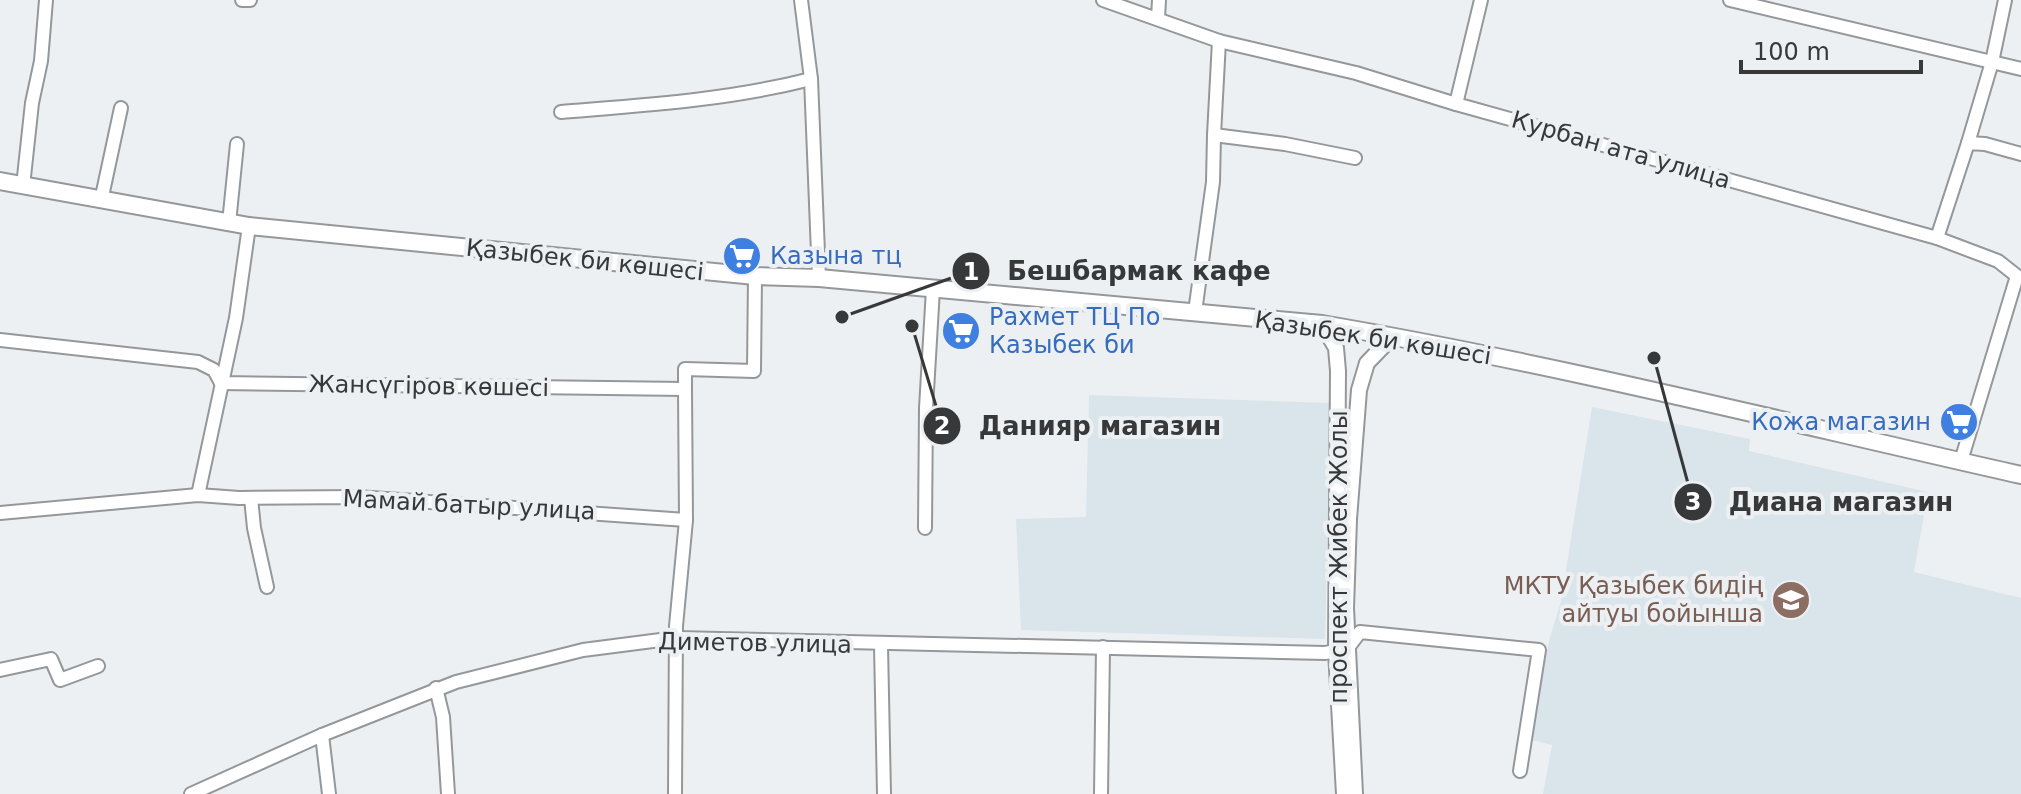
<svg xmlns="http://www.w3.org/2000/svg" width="2021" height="794" font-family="'DejaVu Sans',sans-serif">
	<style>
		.built { fill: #dae4eb }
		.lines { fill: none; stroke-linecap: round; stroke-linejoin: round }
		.minor-casing { stroke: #94989a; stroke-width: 16 }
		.tertiary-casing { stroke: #94989a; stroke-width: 18 }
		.secondary-casing { stroke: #94989a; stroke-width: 20 }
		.minor { stroke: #fff; stroke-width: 12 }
		.tertiary { stroke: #fff; stroke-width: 14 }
		.secondary { stroke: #fff; stroke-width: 16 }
		.labels { text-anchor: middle; stroke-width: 8; stroke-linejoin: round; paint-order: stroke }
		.street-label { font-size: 24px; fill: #373839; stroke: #edf0f3 }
		.shop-label { font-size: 24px; fill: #366cbe; stroke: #edf0f3; text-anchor: start }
		.education-label { font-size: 24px; fill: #785e54; stroke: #edf0f3; text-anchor: end }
		.leader { fill: none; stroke: #373839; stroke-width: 3 }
		.callout-dot { fill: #373839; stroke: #edf0f3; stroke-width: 3 }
		.mark-label { font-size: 24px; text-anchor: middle; font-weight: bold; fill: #fff }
		.callout-label { font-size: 26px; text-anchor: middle; font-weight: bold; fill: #373839; stroke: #edf0f3; stroke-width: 8; stroke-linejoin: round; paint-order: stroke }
	</style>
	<rect width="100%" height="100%" fill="#edf0f3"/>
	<!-- built -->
	<g class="built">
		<path d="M 1089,395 L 1331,403 L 1325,639 L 1021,630 L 1016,519 L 1086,517 Z"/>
		<path d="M 1592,407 L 1750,439 L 1749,451 L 1928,492 L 1914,572 L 2021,598 L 2021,794 L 1543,794 L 1552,745 L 1528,739 L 1550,637 L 1561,601 Z"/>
	</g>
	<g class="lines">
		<!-- minor casing -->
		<g class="minor-casing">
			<g id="minor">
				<path d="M 242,0 L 250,0"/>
				<path d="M 1103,0 L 1219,41 L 1356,73 L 1456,104 L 1937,238 L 1998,261 L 2017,276 L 1961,461"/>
				<path d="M 1730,0 L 2021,69"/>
				<path d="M 1158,18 L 1159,0"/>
				<path d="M 811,79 L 819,278"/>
				<path d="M 1456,104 L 1481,0"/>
				<path d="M 561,112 C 645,105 729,100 811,79 L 801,0"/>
				<path d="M 1214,135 L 1219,41"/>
				<path d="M 1968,143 L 1992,62 L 2005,0"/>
				<path d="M 23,186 L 32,103 L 41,61 L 46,0"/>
				<path d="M 101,201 L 121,108"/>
				<path d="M 229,223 L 237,144"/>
				<path d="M 1937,238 L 1968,143 L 1985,144 L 2021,154"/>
				<path d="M 1195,312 L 1213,182 L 1214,135 L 1285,144 L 1355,158"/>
				<path d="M 0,340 L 198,362 L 214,370 L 221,383 L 685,389 L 685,369 L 754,371 L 755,276"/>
				<path d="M 198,495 L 236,318 L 249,226"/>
				<path d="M 251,498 L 254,528 L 267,587"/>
				<path d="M 0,513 L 198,495 L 239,498 L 358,497 L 686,520"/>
				<path d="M 925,528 L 926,408 L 933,289"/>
				<path d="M 881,645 L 884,794"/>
				<path d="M 0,670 L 51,659 L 60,680 L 98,666"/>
				<path d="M 436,688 L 443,717 L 448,794"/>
				<path d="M 322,735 L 329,794"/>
				<path d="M 191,794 L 322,735 L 456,682 L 583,650 L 676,638 L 1325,653 L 1347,649 L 1360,632 L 1539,650 L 1520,771"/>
				<path d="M 675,794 L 676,626 L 686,520 L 685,389"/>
				<path d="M 1101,794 L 1103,647"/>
			</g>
		</g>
		<!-- tertiary casing -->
		<g class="tertiary-casing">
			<g id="tertiary">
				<path d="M 1322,324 L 1336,348 L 1338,371 L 1336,651 L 1344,794"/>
				<path d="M 1355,794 L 1346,608 L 1349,519 L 1359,390 L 1367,363 L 1393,336"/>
			</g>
		</g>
		<!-- secondary casing -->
		<g class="secondary-casing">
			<path id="secondary" d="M 0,181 L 249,226 L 755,276 L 819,278 L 1322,324 C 1557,364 1789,423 2021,475"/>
		</g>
		<!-- minor -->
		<use href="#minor" class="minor"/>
		<!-- tertiary -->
		<use href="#tertiary" class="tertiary"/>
		<!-- secondary -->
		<use href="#secondary" class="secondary"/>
	</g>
	<!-- icons -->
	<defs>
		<g id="supermarket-disc" transform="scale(2)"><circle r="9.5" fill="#3f7fe0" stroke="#edf0f3"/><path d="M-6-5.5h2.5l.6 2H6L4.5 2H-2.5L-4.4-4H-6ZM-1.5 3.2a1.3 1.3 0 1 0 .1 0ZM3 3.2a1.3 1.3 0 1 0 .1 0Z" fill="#fff"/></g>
		<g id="university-disc" transform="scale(2)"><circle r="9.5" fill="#8d6e63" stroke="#edf0f3"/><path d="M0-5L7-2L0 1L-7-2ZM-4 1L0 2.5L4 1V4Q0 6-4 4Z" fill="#fff"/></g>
	</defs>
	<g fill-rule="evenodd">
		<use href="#supermarket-disc" x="742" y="256"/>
		<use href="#supermarket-disc" x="961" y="331"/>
		<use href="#supermarket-disc" x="1959" y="422"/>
		<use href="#university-disc" x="1791" y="600"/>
	</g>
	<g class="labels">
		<!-- street labels -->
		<g class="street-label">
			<text transform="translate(1621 150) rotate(16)" y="8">Курбан ата улица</text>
			<text transform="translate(585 260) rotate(6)" y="8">Қазыбек би көшесі</text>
			<text transform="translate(1373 338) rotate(9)" y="8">Қазыбек би көшесі</text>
			<text transform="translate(429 386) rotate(1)" y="8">Жансүгіров көшесі</text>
			<text transform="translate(469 505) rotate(3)" y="8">Мамай батыр улица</text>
			<text transform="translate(1339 557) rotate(-90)" y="8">проспект Жибек Жолы</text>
			<text transform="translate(755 643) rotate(1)" y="8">Диметов улица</text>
		</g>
		<!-- shop labels -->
		<g class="shop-label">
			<text x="770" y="264">Казына тц</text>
			<text x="989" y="325">Рахмет ТЦ По<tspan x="989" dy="28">Казыбек би</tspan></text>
			<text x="1931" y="430" text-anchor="end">Кожа магазин</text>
		</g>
		<!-- education labels -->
		<g class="education-label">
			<text x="1763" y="594">МКТУ Қазыбек бидің<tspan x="1763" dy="28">айтуы бойынша</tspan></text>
		</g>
	</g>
	<!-- callouts -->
	<path class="leader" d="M842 317L971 271M912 326L942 426M1654 358L1693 502"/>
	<g class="callout-dot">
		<circle cx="842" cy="317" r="8"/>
		<circle cx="912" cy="326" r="8"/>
		<circle cx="1654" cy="358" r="8"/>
		<circle cx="971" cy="271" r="20"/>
		<circle cx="942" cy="426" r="20"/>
		<circle cx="1693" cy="502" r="20"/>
	</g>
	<g class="mark-label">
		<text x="971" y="280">1</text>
		<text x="942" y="434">2</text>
		<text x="1693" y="510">3</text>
	</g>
	<g class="callout-label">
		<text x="1139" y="280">Бешбармак кафе</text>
		<text x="1100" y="435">Данияр магазин</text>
		<text x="1841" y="511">Диана магазин</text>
	</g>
	<!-- scale -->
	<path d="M1741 60v12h180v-12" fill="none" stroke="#373839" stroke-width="4"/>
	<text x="1753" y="60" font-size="24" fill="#373839" stroke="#edf0f3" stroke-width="6" paint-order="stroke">100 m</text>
</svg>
